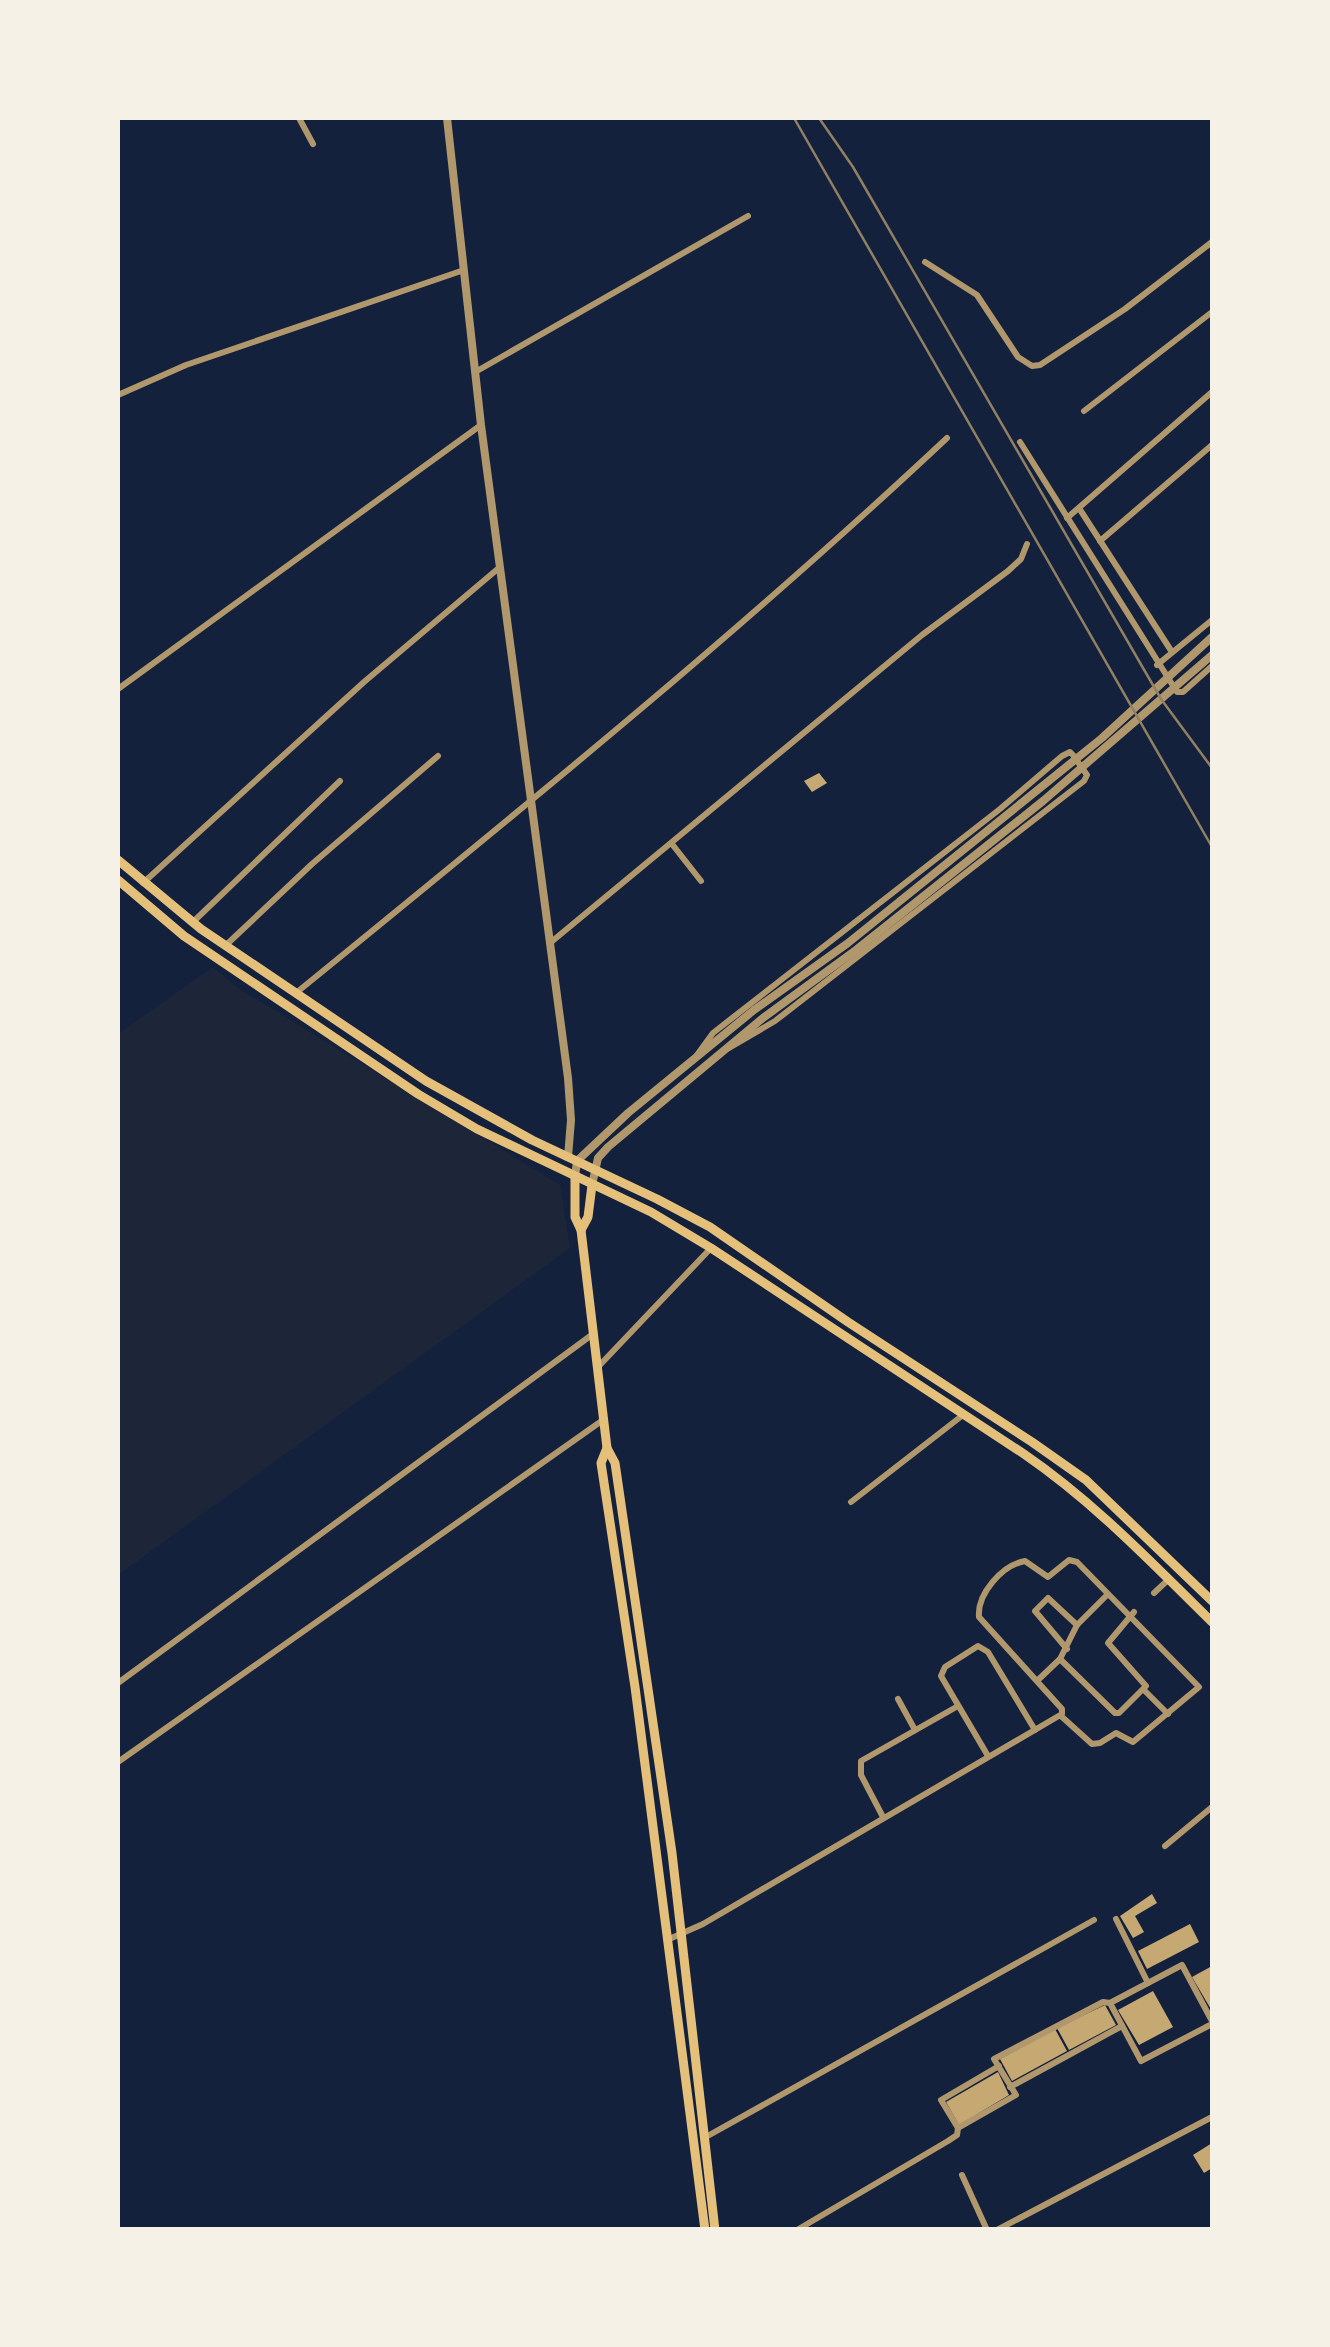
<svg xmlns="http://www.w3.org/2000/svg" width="1330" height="2347" font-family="'Sofia Sans Condensed',sans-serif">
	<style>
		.green { fill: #1d2539 }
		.building { fill: #c6a872 }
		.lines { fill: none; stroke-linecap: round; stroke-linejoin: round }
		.minor { stroke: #b1986c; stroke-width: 6 }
		.tertiary { stroke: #b1986c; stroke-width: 8 }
		.secondary { stroke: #e5c07b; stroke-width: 9 }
		.rail { stroke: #918062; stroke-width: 2.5 }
	</style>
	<rect width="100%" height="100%" fill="#14213d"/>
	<!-- green -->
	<path class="green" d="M 213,967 L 235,986 L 560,1185 L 570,1248 L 118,1575 L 118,1034 Z"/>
	<!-- building -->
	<g class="building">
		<path d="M 819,773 L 827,783 L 812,792 L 804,781 Z"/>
		<path d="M 1152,1894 L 1157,1903 L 1135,1916 L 1144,1932 L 1133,1938 L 1120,1916 Z"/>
		<path d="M 1190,1924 L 1199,1942 L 1147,1969 L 1138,1951 Z"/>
		<path d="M 1212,1966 L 1212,2011 L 1192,1977 Z"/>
		<path d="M 1153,1991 L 1173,2027 L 1139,2045 L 1118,2010 Z"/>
		<path d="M 1105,2005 L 1116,2025 L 1069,2050 L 1057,2028 Z"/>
		<path d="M 1055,2029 L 1067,2051 L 1012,2081 L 1000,2059 Z"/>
		<path d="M 998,2072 L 1009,2095 L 959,2125 L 946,2102 Z"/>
		<path d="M 1212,2143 L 1212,2168 L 1204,2173 L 1193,2155 Z"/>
	</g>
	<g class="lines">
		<!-- minor -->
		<g class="minor">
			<path d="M 299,118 L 313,144"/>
			<path d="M 925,262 L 977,295 L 1018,357 L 1032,366 L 1040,365 L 1125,309 L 1212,242"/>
			<path d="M 477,371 L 748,216"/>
			<path d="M 118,395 L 186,365 L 464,270"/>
			<path d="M 1084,411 L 1212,312"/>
			<path d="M 1020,442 L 1177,692 L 1183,692 L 1212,666"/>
			<path d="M 1079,508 L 1172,652"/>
			<path d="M 1067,518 L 1212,392"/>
			<path d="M 1100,541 L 1212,445"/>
			<path d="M 1157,665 L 1212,620"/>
			<path d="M 118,689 L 481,425"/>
			<path d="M 672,844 L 701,881"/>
			<path d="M 143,883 L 364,682 L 500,567"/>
			<path d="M 193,922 L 340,781"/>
			<path d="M 550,943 L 922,635 L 1008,571 L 1021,559 L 1027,544"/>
			<path d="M 225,946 L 312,864 L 438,756"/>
			<path d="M 296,993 C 518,812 738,634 947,438"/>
			<path d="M 697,1055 L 713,1033 L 1000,809 L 1062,756 L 1070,752 L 1073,755 L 1087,775 L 1084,781 L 775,1021 L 729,1048"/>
			<path d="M 598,1367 L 711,1248"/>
			<path d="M 851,1502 L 963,1415"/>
			<path d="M 1154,1593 L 1169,1579"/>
			<path d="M 1067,1649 L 1035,1611 L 1048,1598 L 1077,1625"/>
			<path d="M 1060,1659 L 1115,1713 L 1119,1713 L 1146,1686 L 1108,1643 L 1134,1612"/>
			<path d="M 1038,1680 L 1060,1659 L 1077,1625 L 1107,1595"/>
			<path d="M 118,1683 L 593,1334"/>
			<path d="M 1145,1691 L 1168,1714"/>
			<path d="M 898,1699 L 915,1730"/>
			<path d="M 988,1756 L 941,1676 L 945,1667 L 978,1646 L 988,1652 L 1035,1730"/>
			<path d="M 118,1762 L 603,1420"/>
			<path d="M 883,1817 L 861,1775 L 861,1761 L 958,1706"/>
			<path d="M 1165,1846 L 1212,1807"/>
			<path d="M 1116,1919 L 1148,1983"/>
			<path d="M 667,1940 L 703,1924 L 1062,1714 L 1062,1709 L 979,1617 C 977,1594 1002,1565 1025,1561 L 1048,1577 L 1069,1560 L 1077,1562 L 1199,1687 L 1133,1742 L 1116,1733 L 1100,1743 L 1092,1744 L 1061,1716"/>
			<path d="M 1212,2021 L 1182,1965 L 1110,2003 L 1141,2061 L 1212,2024"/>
			<path d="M 1010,2087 L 1122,2026"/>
			<path d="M 958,2128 L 941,2100 L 999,2066"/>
			<path d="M 704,2138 L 1094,1920"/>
			<path d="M 962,2175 L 987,2230"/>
			<path d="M 797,2230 L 948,2141 L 957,2135 L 958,2128 L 1016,2095 L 994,2059 L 1103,2002 L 1110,2003"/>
			<path d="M 997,2230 L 1212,2117"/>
		</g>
		<!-- tertiary -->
		<g class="tertiary">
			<path d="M 447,118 L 481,425 L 568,1078 L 571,1120 L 568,1157"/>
			<path d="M 575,1177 L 577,1161 L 628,1113 L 754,1010 L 848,943 L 1102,738 L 1212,637"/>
			<path d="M 592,1185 L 598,1158 L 608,1147 L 763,1018 L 856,950 L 1043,801 L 1212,655"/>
		</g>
		<!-- secondary -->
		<g class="secondary">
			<path d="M 118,860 L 201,929 L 426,1081 L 532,1140 L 657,1199 L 710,1227 L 848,1322 L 1032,1442 L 1086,1480 L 1212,1601"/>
			<path d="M 118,880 L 184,936 L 418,1094 L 477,1129 L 651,1212 L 711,1248 L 1024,1454 C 1094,1502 1152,1563 1212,1622"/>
			<path d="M 575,1177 L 575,1217 L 581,1230 L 607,1448 L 615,1463 L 672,1853 L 715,2230"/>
			<path d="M 581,1230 L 588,1217 L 592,1185"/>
			<path d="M 607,1448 L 601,1463 L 635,1687 L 705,2230"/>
		</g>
		<!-- rail -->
		<g class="rail">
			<path d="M 794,118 L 1212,847"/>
			<path d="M 819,118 L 853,167 L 1161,699 L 1212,768"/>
		</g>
	</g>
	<!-- border -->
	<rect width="1330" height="2347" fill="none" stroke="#f6f1e7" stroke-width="240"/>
</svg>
